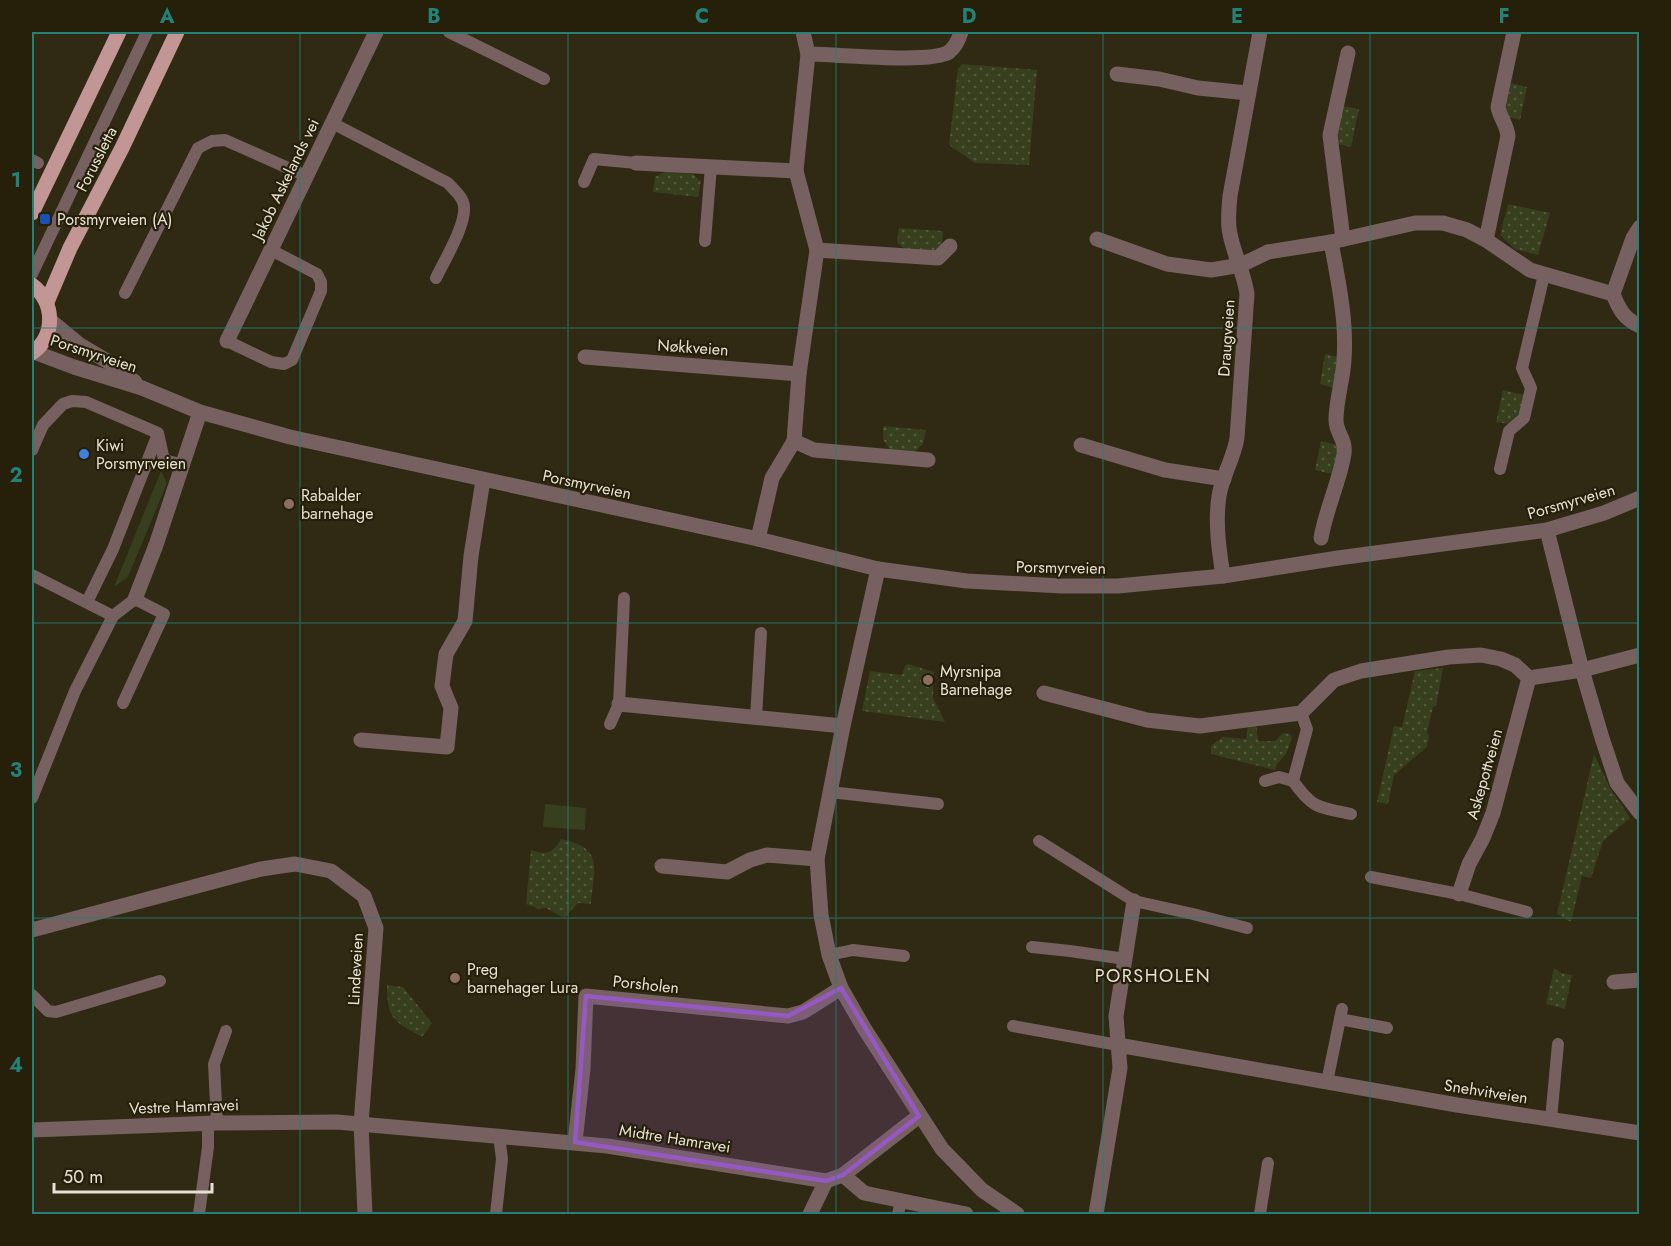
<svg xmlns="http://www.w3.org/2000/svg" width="1671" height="1246" font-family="Jost,sans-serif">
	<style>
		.grass { fill: #373f1e }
		.park { fill: url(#park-dots) }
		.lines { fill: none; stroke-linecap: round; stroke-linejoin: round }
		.lane { stroke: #766060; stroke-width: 12 }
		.street { stroke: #766060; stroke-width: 15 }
		.primary { stroke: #c29695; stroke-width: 15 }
		.marked { fill: #9659c4; fill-opacity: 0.2; stroke: #9659c4; stroke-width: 4.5; stroke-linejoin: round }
		.grid { fill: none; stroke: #248178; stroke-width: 1.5; stroke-opacity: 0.55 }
		.transit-dot { fill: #1a4fb4; stroke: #261f0a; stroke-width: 2 }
		.shop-dot { fill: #3f7fe0; stroke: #261f0a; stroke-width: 2 }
		.education-dot { fill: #8d6e63; stroke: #261f0a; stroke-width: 2 }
		.labels { text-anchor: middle; stroke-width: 4.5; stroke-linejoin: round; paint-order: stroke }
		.street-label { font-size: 16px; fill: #e6e1d4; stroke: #261f0a }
		.poi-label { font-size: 16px; fill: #e6e1d4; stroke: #261f0a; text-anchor: start }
		.neighbourhood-label { font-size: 18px; letter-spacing: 1.5px; fill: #e6e1d4; stroke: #261f0a }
		.neatline { fill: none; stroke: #248178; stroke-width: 2 }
		.grid-label { font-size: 20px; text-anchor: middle; font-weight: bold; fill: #248178 }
	</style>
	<defs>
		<pattern id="park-dots" width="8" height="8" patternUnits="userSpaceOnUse" patternTransform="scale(1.5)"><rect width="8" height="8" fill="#373f1e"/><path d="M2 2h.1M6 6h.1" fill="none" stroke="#545a3e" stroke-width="1.8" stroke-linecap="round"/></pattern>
	</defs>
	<rect width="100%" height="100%" fill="#302914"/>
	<!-- grass -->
	<g class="grass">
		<path d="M 161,471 L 167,483 L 128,577 L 114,587 Z"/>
		<path d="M 545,804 L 586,808 L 585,830 L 543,827 Z"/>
	</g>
	<!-- park -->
	<g class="park">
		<path d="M 962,64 L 1037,70 L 1029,165 L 975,163 L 949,145 L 958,69 Z"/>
		<path d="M 1511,83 L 1527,87 L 1520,120 L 1509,117 L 1505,111 Z"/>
		<path d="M 1342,106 L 1359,109 L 1351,147 L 1337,144 L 1336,135 Z"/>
		<path d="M 665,172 L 693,174 L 701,181 L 698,197 L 653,192 L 655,177 Z"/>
		<path d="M 1508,204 L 1550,213 L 1538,255 L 1515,249 L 1500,235 Z"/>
		<path d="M 899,228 L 943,231 L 942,245 L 932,254 L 906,251 L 897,242 Z"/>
		<path d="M 1325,354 L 1339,357 L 1333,388 L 1320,384 Z"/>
		<path d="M 1503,390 L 1524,395 L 1519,417 L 1510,424 L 1496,422 Z"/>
		<path d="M 883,426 L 926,430 L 923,444 L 914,452 L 890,450 L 883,439 Z"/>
		<path d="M 1321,441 L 1339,445 L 1332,474 L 1315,470 Z"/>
		<path d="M 908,664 L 934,672 L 933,698 L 945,722 L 862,711 L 870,671 L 902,675 L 905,666 Z"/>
		<path d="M 1443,668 L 1436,706 L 1433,707 L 1427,733 L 1429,735 L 1427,747 L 1394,775 L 1388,804 L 1377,802 L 1394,726 L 1402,727 L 1415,671 Z"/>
		<path d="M 1256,723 L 1258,741 L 1275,741 L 1283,733 L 1290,734 L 1292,738 L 1286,754 L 1277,764 L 1275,770 L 1211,754 L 1211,746 L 1222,737 L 1246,739 L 1248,724 Z"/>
		<path d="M 1594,754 L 1610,788 L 1630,818 L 1603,841 L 1591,878 L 1582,876 L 1571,922 L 1557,914 Z"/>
		<path d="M 561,839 C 605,848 594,869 591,904 L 578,903 L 564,918 L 546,908 L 539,909 L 526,904 L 531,850 C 546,855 553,854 561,839 Z"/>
		<path d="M 1554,968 L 1561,973 L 1572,975 L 1565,1009 L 1546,1004 Z"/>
		<path d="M 387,985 L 403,987 L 432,1023 L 422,1037 C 394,1021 387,1020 387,985 Z"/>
	</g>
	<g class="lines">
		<!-- lane -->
		<g class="lane">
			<path d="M 449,32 L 544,79"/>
			<path d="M 332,123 L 448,183 C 453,189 461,195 463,202 C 470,219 444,261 436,278"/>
			<path d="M 32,160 L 38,163"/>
			<path d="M 584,182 L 594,159 L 636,163"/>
			<path d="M 705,241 L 711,166"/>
			<path d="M 32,274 L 147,32"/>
			<path d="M 125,293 L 198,148 L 212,141 L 225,140 L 306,176"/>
			<path d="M 227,341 L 271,362 L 284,364 L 292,360 L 321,291 L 321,282 L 317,274 L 271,250"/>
			<path d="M 32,450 L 43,425 L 63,404 L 72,401 L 86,402 L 158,433 L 164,460 L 184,465"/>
			<path d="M 1500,469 L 1509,431 L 1524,418 L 1531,388 L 1522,368 L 1544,275"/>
			<path d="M 32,575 L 113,616 L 135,599 L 164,614 L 123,703"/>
			<path d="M 87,602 L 113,549 L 158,434"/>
			<path d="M 1301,713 L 1307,729 L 1293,781 C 1313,809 1318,807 1351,814"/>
			<path d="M 756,717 L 761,633"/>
			<path d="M 610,724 L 619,704 L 624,598"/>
			<path d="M 1265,781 L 1279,777 L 1293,781"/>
			<path d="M 830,792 L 938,804"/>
			<path d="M 32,798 L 75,691 L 113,616"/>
			<path d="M 1039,841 L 1134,901 L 1193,914 L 1247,928"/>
			<path d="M 1371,877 L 1459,894 L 1527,912"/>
			<path d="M 1032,947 L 1070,951 L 1125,959"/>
			<path d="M 829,955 L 853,950 L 904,956"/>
			<path d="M 32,995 L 48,1011 L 56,1012 L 160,981"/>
			<path d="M 1340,1019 L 1387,1028"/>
			<path d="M 1013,1026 L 1118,1045"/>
			<path d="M 1327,1082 L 1342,1009"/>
			<path d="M 1551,1119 L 1558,1044"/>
			<path d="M 217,1123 L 214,1064 L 226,1031"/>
			<path d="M 199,1214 L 208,1147 L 208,1124"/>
			<path d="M 496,1214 L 502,1159 L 499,1136"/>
			<path d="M 898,1214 L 901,1201"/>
			<path d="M 1260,1214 L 1268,1163"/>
		</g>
		<!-- street -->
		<g class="street">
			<path d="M 808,54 C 835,54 931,64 949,52 C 955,47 959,39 961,32"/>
			<path d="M 1117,74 L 1159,79 L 1198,88 L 1248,93"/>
			<path d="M 636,163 L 796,171"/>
			<path d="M 1097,239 L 1167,264 L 1211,270 L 1241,265 L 1268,252 L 1331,242 L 1415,223 L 1443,223 L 1467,230 L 1486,240 L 1530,270 L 1613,294 C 1619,309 1624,319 1640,326"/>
			<path d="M 1343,239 L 1330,135 L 1348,53"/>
			<path d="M 1486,240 L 1508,136 C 1507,125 1500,118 1498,107 L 1514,32"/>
			<path d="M 817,250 L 938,258 L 950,246"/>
			<path d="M 1613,294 L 1633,238 L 1640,227"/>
			<path d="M 51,321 L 80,345 L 107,361 L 135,382"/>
			<path d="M 227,341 L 376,32"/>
			<path d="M 34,352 L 74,367 L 142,388 L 200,412 L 290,437 L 758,539 L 878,569 L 967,581 L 1061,586 L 1118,586 L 1223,576 L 1338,558 L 1547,530 L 1604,513 L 1640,498"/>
			<path d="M 585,357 L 799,374"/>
			<path d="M 794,441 L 814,450 L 928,460"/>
			<path d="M 1081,445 L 1165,470 L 1224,479"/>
			<path d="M 1547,530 L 1582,670 L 1602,738 L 1617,783 L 1640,813"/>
			<path d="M 1321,538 C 1326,509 1339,483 1344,454 C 1346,438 1336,434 1336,420 C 1336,400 1343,380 1344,360 C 1347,321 1338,280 1331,242"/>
			<path d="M 758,539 L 772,478 L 794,441 L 799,374 L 817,250 L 796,171 L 808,54 L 803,32"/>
			<path d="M 878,569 L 843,726 L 817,859 L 821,915 L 829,955 L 841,988 L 864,1028 L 942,1149 L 982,1190 L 1017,1214"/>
			<path d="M 1223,576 C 1219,550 1215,523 1219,496 C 1222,476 1234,458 1237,438 L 1247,294 C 1244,273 1234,255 1230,234 C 1227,221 1229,209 1230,196 L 1260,32"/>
			<path d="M 135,599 L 156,545 L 200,412"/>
			<path d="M 1044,693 L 1147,720 L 1200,726 L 1301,713 L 1334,680 L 1361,671 L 1449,657 L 1481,655 L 1501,659 L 1515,665 L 1529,678 L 1582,670 L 1640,655"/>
			<path d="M 619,704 L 843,726"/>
			<path d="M 361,740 L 447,747 L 451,708 L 442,686 L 446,654 L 465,621 L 471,556 L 483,480"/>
			<path d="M 662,866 L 727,872 L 750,860 L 767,855 L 817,859"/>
			<path d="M 1459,894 L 1469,864 L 1483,838 L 1493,813 L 1529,678"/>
			<path d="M 32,930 L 261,869 L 295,864 L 331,871 L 364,896 L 376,928 L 361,1124 L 365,1214"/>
			<path d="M 1614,982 L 1640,980"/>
			<path d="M 1118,1045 L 1457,1105 L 1640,1133"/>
			<path d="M 32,1130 L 217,1123 L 337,1122 L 607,1146 L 826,1181 L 843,1175 L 919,1116"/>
			<path d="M 575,1142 L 583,1069 L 586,996 L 788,1016 L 803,1012 L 841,988"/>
			<path d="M 843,1175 L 864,1193 L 966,1214"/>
			<path d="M 810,1214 L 826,1181"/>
			<path d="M 1096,1214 L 1120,1068 L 1116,1016 L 1134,901"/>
		</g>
		<!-- primary -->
		<g class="primary">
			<path d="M 32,213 L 119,32"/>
			<path d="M 32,285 C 55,302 56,336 32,353"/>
			<path d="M 47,302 L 70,248 L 122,148 L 177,32"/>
		</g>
	</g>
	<!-- marked area -->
	<path class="marked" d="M 841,988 L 919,1116 L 843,1175 L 826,1181 L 575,1142 L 586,996 L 788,1016 Z"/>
	<!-- grid -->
	<path class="grid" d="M 300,32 L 300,1214M 568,32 L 568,1214M 836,32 L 836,1214M 1103,32 L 1103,1214M 1370,32 L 1370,1214M 32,328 L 1640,328M 32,623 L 1640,623M 32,918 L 1640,918"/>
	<!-- markers -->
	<rect class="transit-dot" x="39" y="213" width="12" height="12" rx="3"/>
	<circle class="shop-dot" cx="84" cy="454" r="6"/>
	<g class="education-dot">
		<circle cx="289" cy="504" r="6"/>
		<circle cx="928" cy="680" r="6"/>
		<circle cx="455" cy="978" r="6"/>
	</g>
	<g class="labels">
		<!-- street labels -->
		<g class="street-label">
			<text transform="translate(96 159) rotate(-63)" y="6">Forussletta</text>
			<text transform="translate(285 179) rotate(-64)" y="6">Jakob Askelands vei</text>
			<text transform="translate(1226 338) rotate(-86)" y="6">Draugveien</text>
			<text transform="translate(693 347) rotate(4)" y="6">Nøkkveien</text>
			<text transform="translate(94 353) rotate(18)" y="6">Porsmyrveien</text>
			<text transform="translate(587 484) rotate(12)" y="6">Porsmyrveien</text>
			<text transform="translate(1571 501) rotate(-16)" y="6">Porsmyrveien</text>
			<text transform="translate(1061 567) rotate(1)" y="6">Porsmyrveien</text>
			<text transform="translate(1484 774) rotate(-74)" y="6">Askepottveien</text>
			<text transform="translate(355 969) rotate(-87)" y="6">Lindeveien</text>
			<text transform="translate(646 984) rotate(6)" y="6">Porsholen</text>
			<text transform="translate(1486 1091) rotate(9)" y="6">Snehvitveien</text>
			<text transform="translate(184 1106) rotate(-2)" y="6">Vestre Hamravei</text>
			<text transform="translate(675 1138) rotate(9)" y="6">Midtre Hamravei</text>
		</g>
		<!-- poi labels -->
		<g class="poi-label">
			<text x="57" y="225">Porsmyrveien (A)</text>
			<text x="96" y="451">Kiwi<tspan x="96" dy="18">Porsmyrveien</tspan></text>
			<text x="301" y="501">Rabalder<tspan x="301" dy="18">barnehage</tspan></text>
			<text x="940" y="677">Myrsnipa<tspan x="940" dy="18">Barnehage</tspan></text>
			<text x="467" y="975">Preg<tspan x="467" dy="18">barnehager Lura</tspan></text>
		</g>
		<!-- neighbourhood labels -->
		<g class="neighbourhood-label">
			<text x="1153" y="982">PORSHOLEN</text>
		</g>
	</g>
	<!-- border -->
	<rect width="1671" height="1246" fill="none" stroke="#261f0a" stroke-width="66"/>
	<!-- scale -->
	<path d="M54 1183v9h158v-9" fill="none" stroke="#e6e1d4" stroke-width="3"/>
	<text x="63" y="1183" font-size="18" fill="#e6e1d4" stroke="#261f0a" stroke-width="4.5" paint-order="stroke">50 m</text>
	<rect x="33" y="33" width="1605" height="1180" class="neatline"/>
	<g class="grid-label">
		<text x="167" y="23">A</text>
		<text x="434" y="23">B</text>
		<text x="702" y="23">C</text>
		<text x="969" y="23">D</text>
		<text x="1237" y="23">E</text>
		<text x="1504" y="23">F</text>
		<text x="16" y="187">1</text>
		<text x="16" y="482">2</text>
		<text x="16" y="777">3</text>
		<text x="16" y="1072">4</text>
	</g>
</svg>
